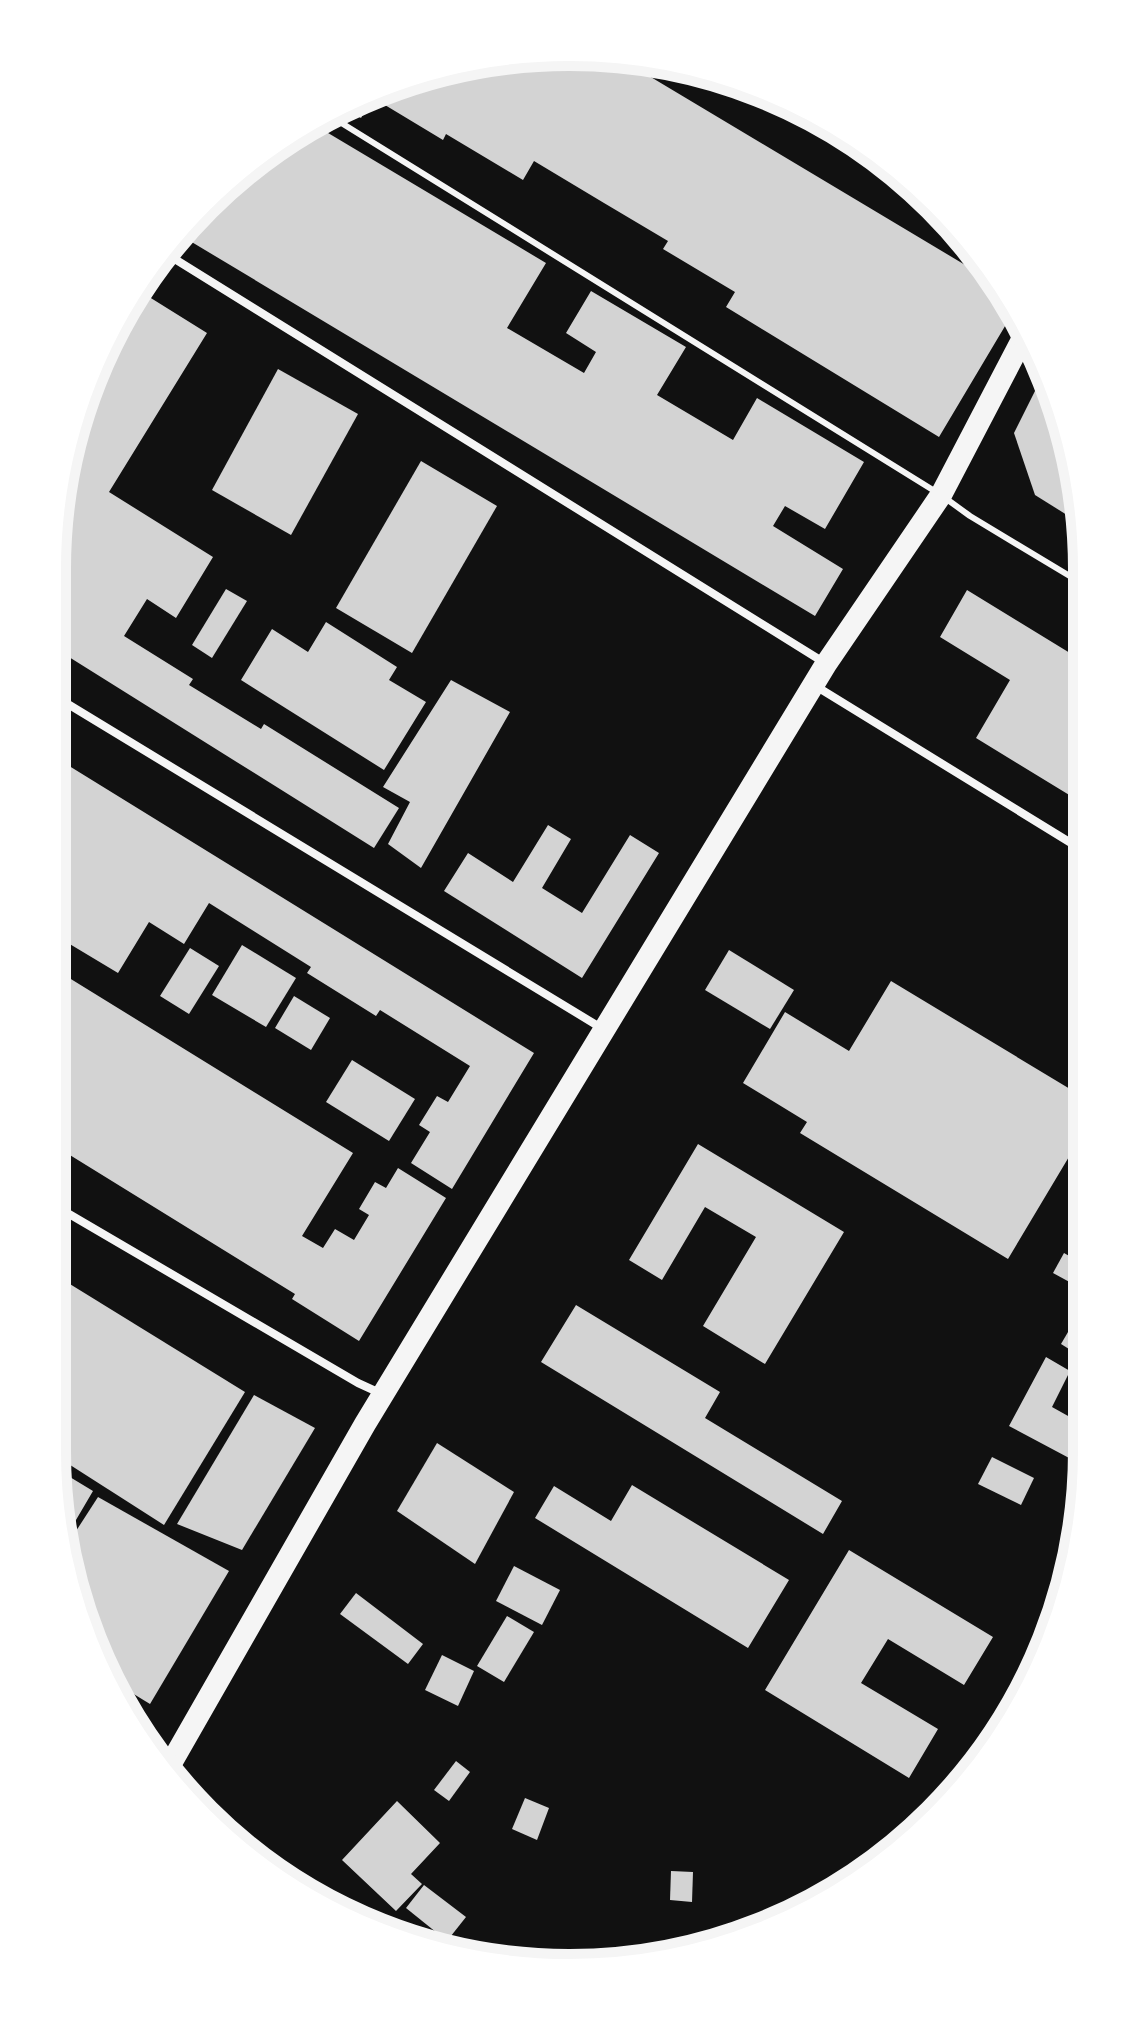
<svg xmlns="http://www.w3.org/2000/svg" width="1139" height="2020" font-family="Poppins,sans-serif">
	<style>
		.building { fill: #d3d3d3 }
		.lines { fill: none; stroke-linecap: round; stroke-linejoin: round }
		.service { stroke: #f5f5f5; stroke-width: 6 }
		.minor { stroke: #f5f5f5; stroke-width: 8 }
		.trunk { stroke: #f5f5f5; stroke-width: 22 }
		.rim { fill: none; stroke: #f5f5f5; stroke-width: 10 }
	</style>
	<rect width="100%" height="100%" fill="#111"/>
	<!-- building -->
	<g class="building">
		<path d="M 619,58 L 1002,287 L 1014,311 L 939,437 L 726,307 L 735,292 L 663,249 L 668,241 L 604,203 L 534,161 L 523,180 L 446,134 L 443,140 L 375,99 L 436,70 Z"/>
		<path d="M 370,102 L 361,118 L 350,112 Z"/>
		<path d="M 318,127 L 546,263 L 507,328 L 584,373 L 596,352 L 566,333 L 591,291 L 686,347 L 657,395 L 733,440 L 757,398 L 864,462 L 825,529 L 785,506 L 773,526 L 843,569 L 815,616 L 185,238 L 255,159 Z"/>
		<path d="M 146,295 L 207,333 L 109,492 L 213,557 L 176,618 L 147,599 L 124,636 L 193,679 L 189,685 L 261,729 L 264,724 L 399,808 L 374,848 L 53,647 L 53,536 L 79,404 L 122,310 L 134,297 Z"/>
		<path d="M 278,369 L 358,414 L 291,535 L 212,490 Z"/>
		<path d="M 1043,375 L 1046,375 L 1059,403 L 1083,502 L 1083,525 L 1035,495 L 1014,433 Z"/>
		<path d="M 421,461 L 497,506 L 412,653 L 336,608 Z"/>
		<path d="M 226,589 L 247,601 L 212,658 L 192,645 Z"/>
		<path d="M 967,590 L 1083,661 L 1084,804 L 976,738 L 1010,680 L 940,637 Z"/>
		<path d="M 326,622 L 397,667 L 389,680 L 426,702 L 384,770 L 241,680 L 272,629 L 308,652 Z"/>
		<path d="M 451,680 L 510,712 L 421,868 L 388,844 L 410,802 L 383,787 Z"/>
		<path d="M 53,756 L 534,1053 L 452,1189 L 411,1163 L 430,1132 L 419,1125 L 437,1096 L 448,1102 L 470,1066 L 380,1010 L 376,1016 L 307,973 L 311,967 L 209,903 L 184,944 L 149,922 L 118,973 L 53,934 Z"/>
		<path d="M 548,825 L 571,839 L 542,888 L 582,913 L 630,835 L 659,853 L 582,978 L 444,891 L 468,853 L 513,882 Z"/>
		<path d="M 242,945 L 296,978 L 266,1027 L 212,995 Z"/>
		<path d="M 190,948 L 219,966 L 189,1014 L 160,996 Z"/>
		<path d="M 729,950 L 794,990 L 770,1029 L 705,990 Z"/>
		<path d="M 53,968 L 353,1153 L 302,1236 L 323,1248 L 335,1229 L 354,1240 L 369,1215 L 359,1209 L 375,1182 L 386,1188 L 398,1168 L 446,1198 L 359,1341 L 292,1299 L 295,1294 L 52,1144 Z"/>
		<path d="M 891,981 L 1085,1098 L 1085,1130 L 1008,1259 L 800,1133 L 807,1122 L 743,1083 L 785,1012 L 849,1051 Z"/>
		<path d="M 294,996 L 330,1018 L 311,1050 L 275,1028 Z"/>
		<path d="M 352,1060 L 415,1099 L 389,1141 L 326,1102 Z"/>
		<path d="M 698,1144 L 844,1232 L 765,1364 L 703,1326 L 756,1237 L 705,1207 L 662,1280 L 629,1260 Z"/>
		<path d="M 1064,1253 L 1085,1265 L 1075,1285 L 1053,1273 Z"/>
		<path d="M 52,1273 L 245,1392 L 164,1525 L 53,1454 Z"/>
		<path d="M 1085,1303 L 1085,1359 L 1061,1344 Z"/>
		<path d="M 576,1305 L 720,1392 L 705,1418 L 842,1501 L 823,1534 L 541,1362 Z"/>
		<path d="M 1046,1357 L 1070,1371 L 1052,1407 L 1086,1426 L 1086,1467 L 1009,1426 Z"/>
		<path d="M 1086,1376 L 1086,1392 L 1077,1389 Z"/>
		<path d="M 254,1395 L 315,1428 L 242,1550 L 177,1524 Z"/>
		<path d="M 437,1443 L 514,1492 L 475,1564 L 397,1511 Z"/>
		<path d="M 992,1457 L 1034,1478 L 1021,1505 L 978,1484 Z"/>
		<path d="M 55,1468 L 93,1491 L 66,1537 L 64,1522 Z"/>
		<path d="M 632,1485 L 789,1580 L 748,1648 L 535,1518 L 554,1486 L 611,1521 Z"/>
		<path d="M 98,1497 L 229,1571 L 150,1704 L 114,1682 L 79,1616 L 67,1545 Z"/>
		<path d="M 849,1550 L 993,1637 L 964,1685 L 888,1639 L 861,1683 L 938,1729 L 909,1778 L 765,1690 Z"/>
		<path d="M 514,1566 L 560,1590 L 542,1625 L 496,1601 Z"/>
		<path d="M 356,1593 L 423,1644 L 408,1664 L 340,1614 Z"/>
		<path d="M 507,1616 L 534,1632 L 504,1682 L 477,1666 Z"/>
		<path d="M 442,1655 L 474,1671 L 458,1706 L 425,1690 Z"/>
		<path d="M 456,1761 L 470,1772 L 449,1801 L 434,1790 Z"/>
		<path d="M 525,1798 L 549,1808 L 537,1840 L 512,1829 Z"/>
		<path d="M 397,1801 L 440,1843 L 411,1874 L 422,1884 L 396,1911 L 342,1860 Z"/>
		<path d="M 671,1871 L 693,1872 L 692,1902 L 670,1900 Z"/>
		<path d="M 424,1885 L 466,1917 L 447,1941 L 406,1908 Z"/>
	</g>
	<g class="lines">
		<!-- service -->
		<path class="service" d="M 335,119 L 941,495 L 970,516 L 1083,584"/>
		<!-- minor -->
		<g class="minor">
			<path d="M 170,256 L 825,663"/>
			<path d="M 814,685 L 1084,851"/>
			<path d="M 53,695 L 603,1029"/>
			<path d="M 52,1204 L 358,1383 L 382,1394"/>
			<path d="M 150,1750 L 171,1762"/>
		</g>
		<!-- trunk -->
		<path class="trunk" d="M 166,1772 L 365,1424 L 826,664 L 941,495 L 1025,334"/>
	</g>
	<!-- crop -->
	<path d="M0 0H1139V2020H0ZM569 66H570A503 503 0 0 1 1073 569V1451A503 503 0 0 1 570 1954H569A503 503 0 0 1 66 1451V569A503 503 0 0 1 569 66Z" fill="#fff" fill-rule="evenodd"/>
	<path class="rim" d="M569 66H570A503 503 0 0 1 1073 569V1451A503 503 0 0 1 570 1954H569A503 503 0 0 1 66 1451V569A503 503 0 0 1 569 66Z"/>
</svg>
